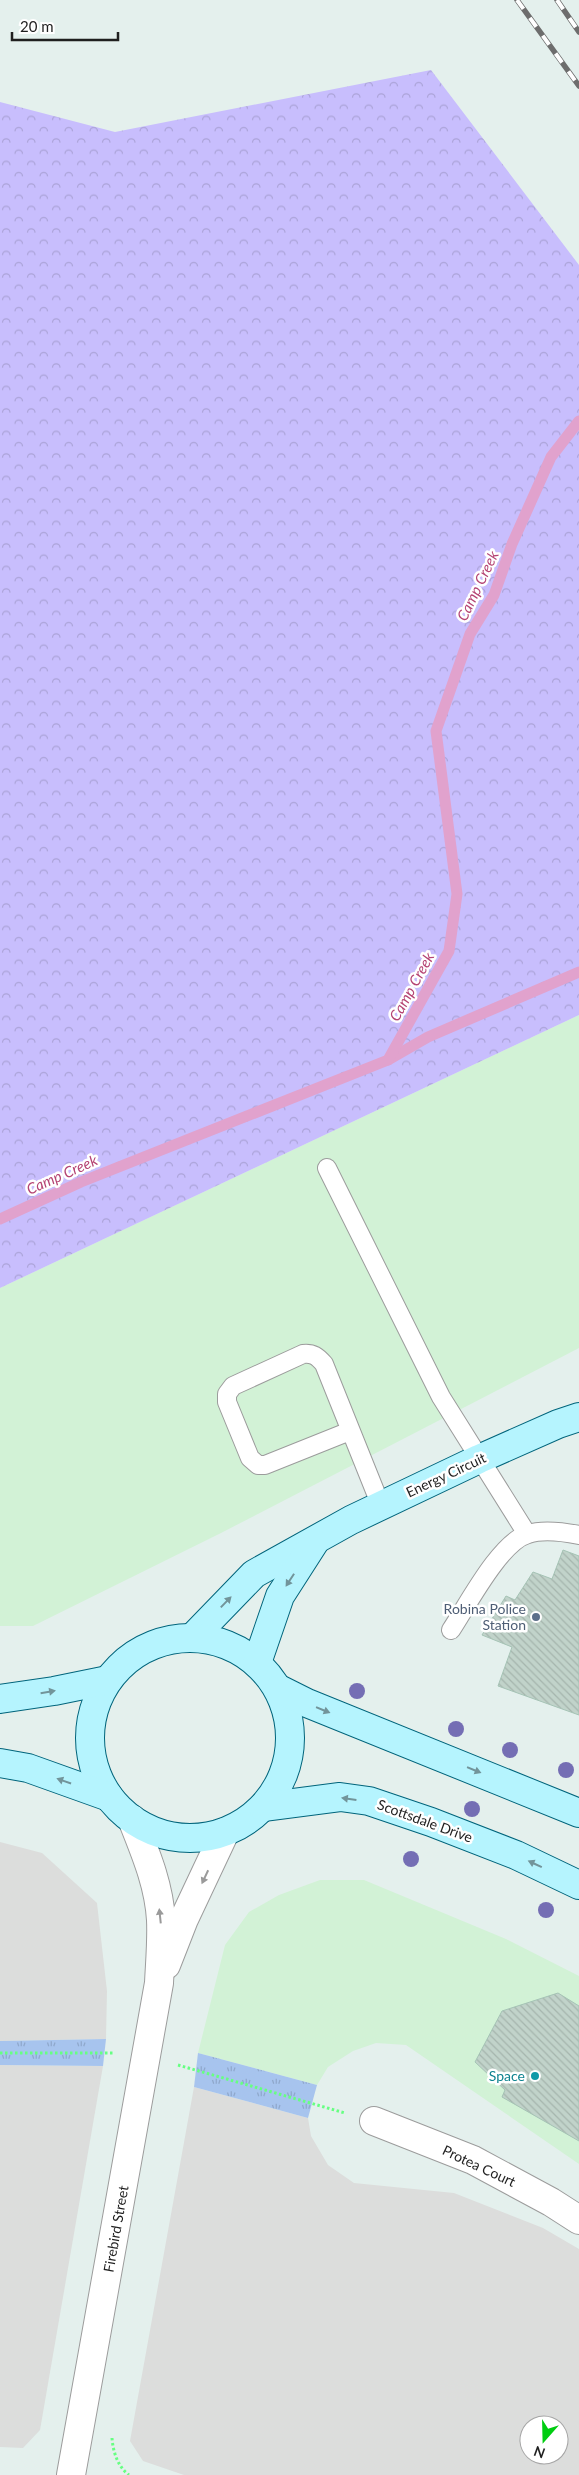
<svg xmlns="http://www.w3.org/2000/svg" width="579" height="2475" font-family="Lato,sans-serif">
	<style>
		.residential { fill: #dcdddc; fill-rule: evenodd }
		.commercial { fill: #d2f2d6 }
		.grass { fill: url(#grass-tufts) }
		.park { fill: url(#park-crowns) }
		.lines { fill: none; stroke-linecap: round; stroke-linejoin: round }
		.stream { stroke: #e1a2cd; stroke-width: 11 }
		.building { fill: url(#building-back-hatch); stroke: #a5c3b5 }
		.lane-casing { stroke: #9c9c9c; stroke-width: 20 }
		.street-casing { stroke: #9c9c9c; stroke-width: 30 }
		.secondary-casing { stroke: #00647b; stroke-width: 30 }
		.path { stroke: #66ff82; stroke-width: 3; stroke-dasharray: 2.5 2.5; stroke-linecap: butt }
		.lane { stroke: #fff; stroke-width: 18 }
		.street { stroke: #fff; stroke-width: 28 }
		.secondary { stroke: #b5f4fe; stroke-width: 28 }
		.rail-casing { stroke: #6d6d6d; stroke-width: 5.5 }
		.rail { stroke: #fff; stroke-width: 4; stroke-dasharray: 11; stroke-linecap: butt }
		.tree { fill: #746eb4 }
		.oneway { fill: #72949a }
		.oneway2 { fill: #9a9a9a }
		.service-dot { fill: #5c6f8a; stroke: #fff; stroke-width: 2 }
		.culture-dot { fill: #0f9aa8; stroke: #fff; stroke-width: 2 }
		.labels { text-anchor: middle; stroke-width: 5; stroke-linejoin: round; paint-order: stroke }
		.street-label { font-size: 14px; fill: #1f1f1f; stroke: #fff }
		.service-label { font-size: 14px; fill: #4e5e75; stroke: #fff; text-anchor: end }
		.culture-label { font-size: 14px; fill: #0d838f; stroke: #fff; text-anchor: end }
		.water-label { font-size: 15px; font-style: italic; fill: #b54474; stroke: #fff }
	</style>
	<defs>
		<pattern id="grass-tufts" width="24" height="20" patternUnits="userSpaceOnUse" patternTransform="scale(1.25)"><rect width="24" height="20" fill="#a7c4ee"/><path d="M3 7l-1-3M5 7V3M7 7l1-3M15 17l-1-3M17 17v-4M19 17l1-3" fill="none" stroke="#8fa8cc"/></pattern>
		<pattern id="park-crowns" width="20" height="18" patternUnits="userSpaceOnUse" patternTransform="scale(1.25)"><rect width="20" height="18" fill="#c8befd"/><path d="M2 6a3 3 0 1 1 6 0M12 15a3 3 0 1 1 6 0" fill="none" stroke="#aba3d8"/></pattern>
		<pattern id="building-back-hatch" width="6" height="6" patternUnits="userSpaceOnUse" patternTransform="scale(1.25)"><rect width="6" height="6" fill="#c1d3ca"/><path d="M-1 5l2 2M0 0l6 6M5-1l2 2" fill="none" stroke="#a5b5ad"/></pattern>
	</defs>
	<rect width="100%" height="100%" fill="#e4f0ed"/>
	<!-- residential -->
	<g class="residential">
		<path d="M 0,1842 L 42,1853 L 97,1903 L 107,1991 L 106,2039 L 0,2041 Z"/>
		<path d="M 0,2065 L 103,2066 L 40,2430 L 23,2448 L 0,2447 Z"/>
		<path d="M 194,2087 L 308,2118 L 311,2136 L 328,2165 L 354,2183 L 454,2193 L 543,2228 L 579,2249 L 579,2475 L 184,2475 L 143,2461 L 130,2441 ZM 529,2425 L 559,2425 L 559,2455 L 529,2455 Z"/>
	</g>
	<!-- commercial -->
	<g class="commercial">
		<path d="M 579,1015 L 579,1348 L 221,1533 L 33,1626 L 0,1626 L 0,1288 Z"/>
		<path d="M 320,1880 L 364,1880 L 506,1939 L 579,1976 L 579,2164 L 406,2045 L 376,2043 L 353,2051 L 328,2067 L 317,2085 L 198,2053 L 225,1945 L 249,1912 L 279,1895 Z"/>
	</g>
	<!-- grass -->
	<g class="grass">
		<path d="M 106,2039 L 103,2066 L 0,2065 L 0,2041 Z"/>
		<path d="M 198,2053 L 317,2085 L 308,2118 L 194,2087 Z"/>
	</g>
	<!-- park -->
	<path class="park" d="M 431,70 L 579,265 L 579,1015 L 0,1288 L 0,102 L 115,132 Z"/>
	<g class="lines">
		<!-- stream -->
		<g class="stream">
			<path d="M 388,1060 L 428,1037 L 579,972"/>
			<path d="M 0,1219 L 81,1182 L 388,1060 L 449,951 L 457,894 L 436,731 L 470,634 L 494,595 L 512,544 L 551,457 L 579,421"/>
		</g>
	</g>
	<!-- building -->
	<g class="building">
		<path d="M 563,1550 L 579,1556 L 579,1715 L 498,1686 L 512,1647 L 482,1635 L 506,1596 L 515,1600 L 533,1572 L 552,1579 Z"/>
		<path d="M 558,1993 L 579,2006 L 579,2141 L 502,2097 L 505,2090 L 475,2062 L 502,2011 Z"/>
	</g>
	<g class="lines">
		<!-- lane casing -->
		<g class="lane-casing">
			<g id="lane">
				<path d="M 327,1168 L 441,1397 L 527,1534"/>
				<path d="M 350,1431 L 265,1465 L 258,1465 L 250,1458 L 227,1402 L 227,1394 L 233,1386 L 303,1354 C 313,1353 317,1356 324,1364 L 381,1506"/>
				<path d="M 451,1630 C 467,1606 500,1542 528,1534 C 543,1529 564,1532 579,1535"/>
			</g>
		</g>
		<!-- street casing -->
		<g class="street-casing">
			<g id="street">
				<path d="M 166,1965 L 184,1919 L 225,1832"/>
				<path d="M 374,2121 L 473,2160 L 551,2202 L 579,2220"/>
				<path d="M 71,2475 L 159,1983 C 160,1962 162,1940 161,1920 C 159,1884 145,1852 132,1819"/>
			</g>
		</g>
		<!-- secondary casing -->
		<g class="secondary-casing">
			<g id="secondary">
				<path d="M 193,1637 L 254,1574 L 351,1520 L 479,1459 L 558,1424 L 579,1417"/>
				<circle cx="190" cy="1738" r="100"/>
				<path d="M 257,1663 L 280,1596 L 314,1543"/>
				<path d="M 279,1689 L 307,1703 L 579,1813"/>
				<path d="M 0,1699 L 54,1691 L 108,1680"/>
				<path d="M 0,1763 L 28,1768 L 109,1797"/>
				<path d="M 263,1807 L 340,1797 L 369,1801 L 431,1822 L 516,1855 L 579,1885"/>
			</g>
		</g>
		<!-- path -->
		<g class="path">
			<path d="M 0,2053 L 114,2053"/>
			<path d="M 178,2065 L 345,2113"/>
			<path d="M 112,2438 C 113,2452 118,2467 129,2475"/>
		</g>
		<!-- lane -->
		<use href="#lane" class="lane"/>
		<!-- street -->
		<use href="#street" class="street"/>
		<!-- secondary -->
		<use href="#secondary" class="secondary"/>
		<!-- rail casing -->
		<g class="rail-casing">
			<g id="rail">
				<path d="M 517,0 L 579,86"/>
				<path d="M 557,0 L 579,32"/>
			</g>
		</g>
		<!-- rail -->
		<use href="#rail" class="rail"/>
	</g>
	<!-- trees -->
	<g class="tree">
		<circle cx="357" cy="1691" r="8"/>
		<circle cx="456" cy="1729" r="8"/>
		<circle cx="510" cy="1750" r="8"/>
		<circle cx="566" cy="1770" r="8"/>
		<circle cx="472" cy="1809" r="8"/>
		<circle cx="411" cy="1859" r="8"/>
		<circle cx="546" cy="1910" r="8"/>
	</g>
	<!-- one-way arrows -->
	<defs><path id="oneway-solid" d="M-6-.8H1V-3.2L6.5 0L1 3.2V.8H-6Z" transform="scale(1.25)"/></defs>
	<g class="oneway">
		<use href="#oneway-solid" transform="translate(290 1580) rotate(123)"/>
		<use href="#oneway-solid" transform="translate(226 1602) rotate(-46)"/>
		<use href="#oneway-solid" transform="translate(48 1692) rotate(-10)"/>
		<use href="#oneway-solid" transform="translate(323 1710) rotate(22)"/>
		<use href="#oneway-solid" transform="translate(474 1770) rotate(22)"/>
		<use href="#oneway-solid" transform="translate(64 1781) rotate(-161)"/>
		<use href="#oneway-solid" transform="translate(349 1799) rotate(-172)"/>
		<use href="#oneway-solid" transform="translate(535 1864) rotate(-155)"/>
	</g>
	<g class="oneway2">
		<use href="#oneway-solid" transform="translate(205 1877) rotate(115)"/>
		<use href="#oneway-solid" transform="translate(160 1916) rotate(-96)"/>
	</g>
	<!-- markers -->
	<circle class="service-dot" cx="536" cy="1617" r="5"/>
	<circle class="culture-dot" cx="535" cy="2076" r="5"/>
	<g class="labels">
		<!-- street labels -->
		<g class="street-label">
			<text transform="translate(446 1475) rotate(-25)" y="5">Energy Circuit</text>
			<text transform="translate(425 1821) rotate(20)" y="5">Scottsdale Drive</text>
			<text transform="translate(479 2166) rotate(25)" y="5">Protea Court</text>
			<text transform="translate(116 2229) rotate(-80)" y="5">Firebird Street</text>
		</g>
		<!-- service labels -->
		<g class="service-label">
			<text x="526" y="1614">Robina Police<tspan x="526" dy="16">Station</tspan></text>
		</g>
		<!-- culture labels -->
		<g class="culture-label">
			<text x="525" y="2081">Space</text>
		</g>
		<!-- water labels -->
		<g class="water-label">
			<text transform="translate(478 586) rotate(-64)" y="5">Camp Creek</text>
			<text transform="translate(412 987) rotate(-61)" y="5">Camp Creek</text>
			<text transform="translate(62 1175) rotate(-24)" y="5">Camp Creek</text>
		</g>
	</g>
	<!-- north arrow -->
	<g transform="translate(544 2440) rotate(200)"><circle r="24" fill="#ffffff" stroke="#a5a5a5"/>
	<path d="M0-4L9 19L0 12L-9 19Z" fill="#00cd10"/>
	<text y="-8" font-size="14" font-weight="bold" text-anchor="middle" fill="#1f1f1f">N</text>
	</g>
	<!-- scale -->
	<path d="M12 32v8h106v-8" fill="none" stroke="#1f1f1f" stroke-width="2.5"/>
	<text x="20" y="32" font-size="15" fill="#1f1f1f" stroke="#ffffff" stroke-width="4" paint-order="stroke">20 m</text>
</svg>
